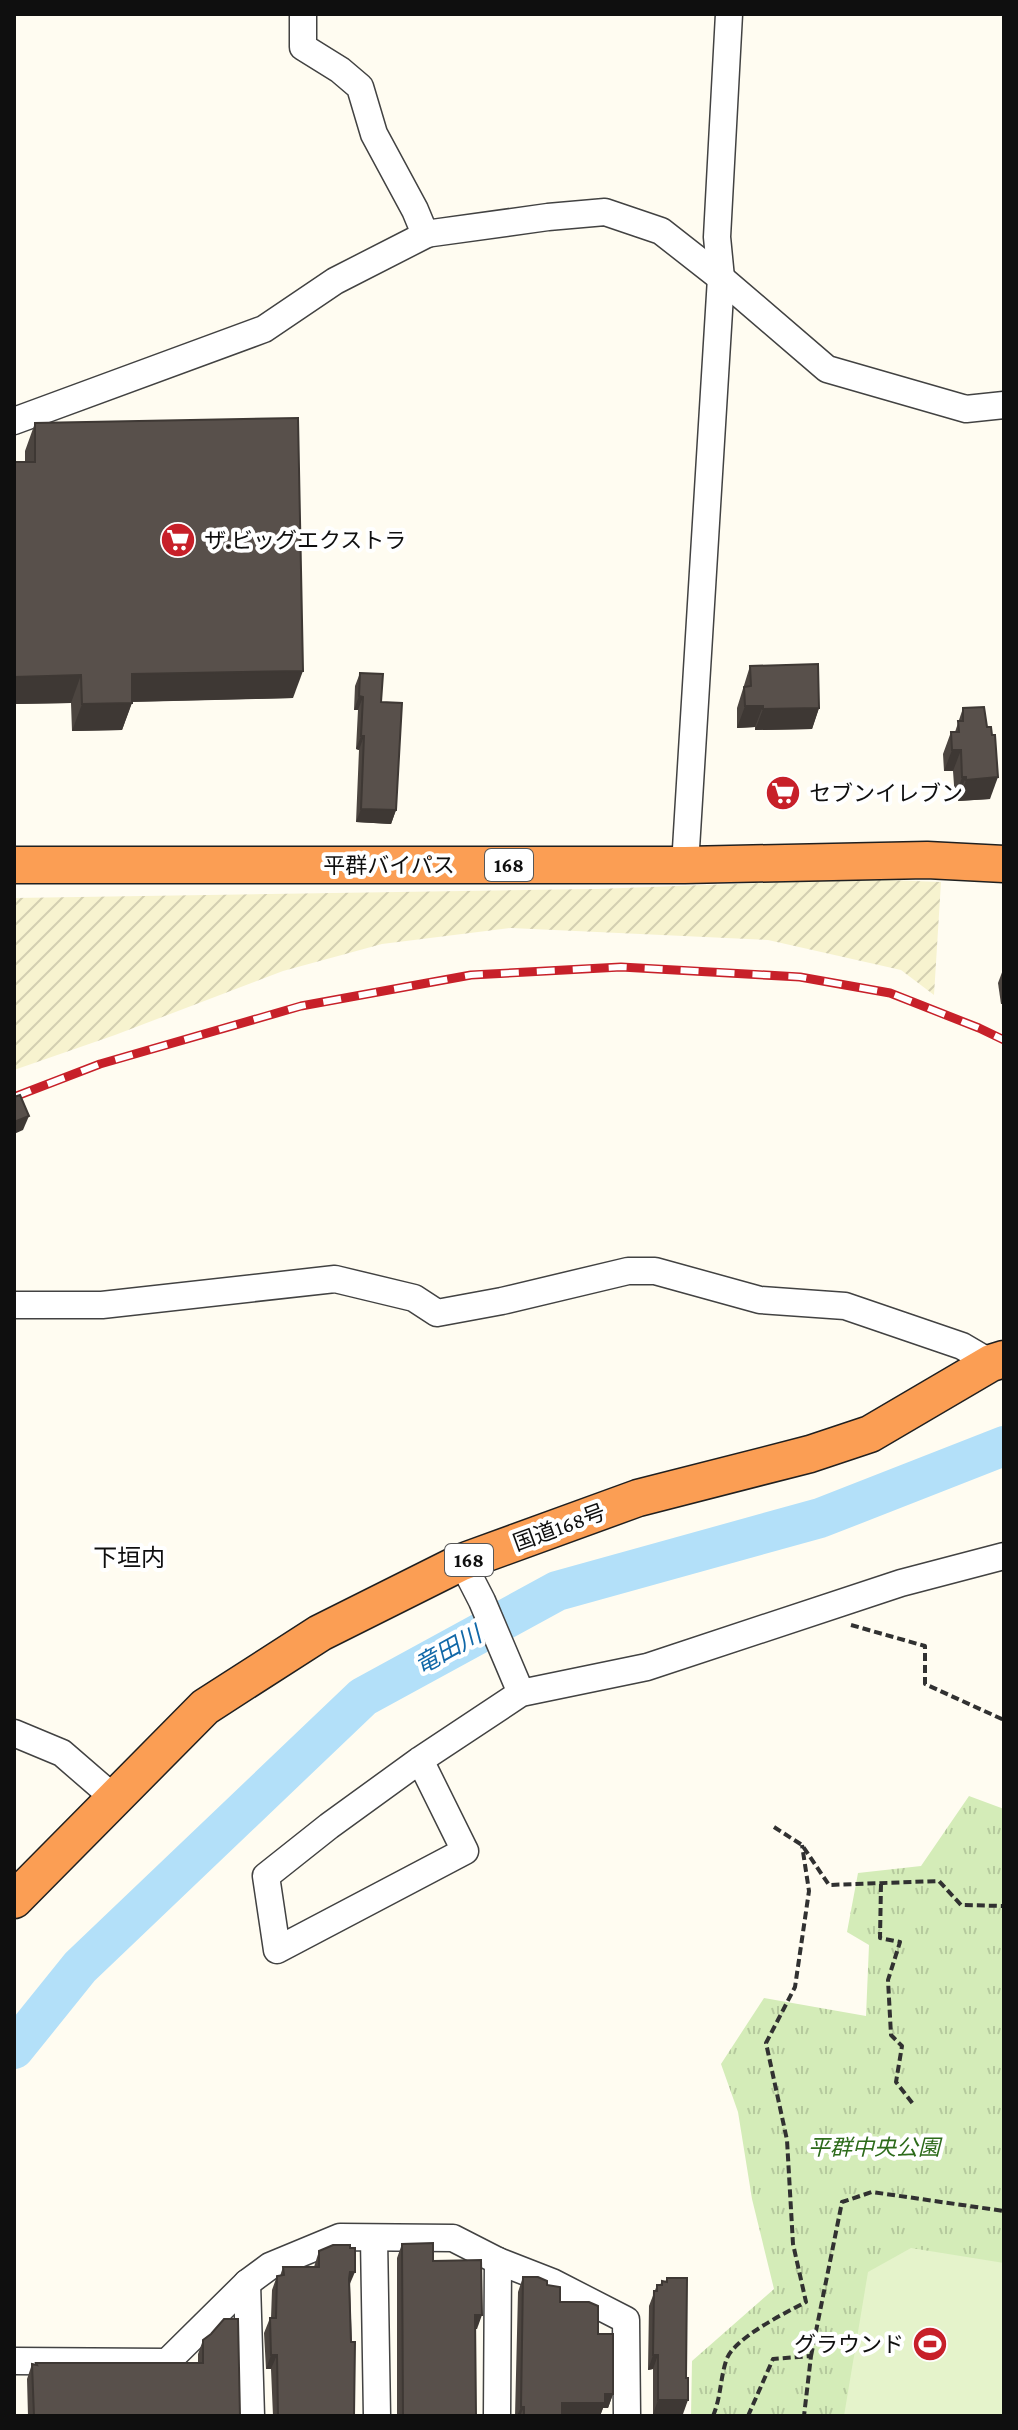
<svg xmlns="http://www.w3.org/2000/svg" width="1018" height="2430" font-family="'Crimson Pro','Noto Sans JP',serif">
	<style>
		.farmland { fill: url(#farmland-furrows) }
		.grass { fill: url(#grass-tufts) }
		.pitch { fill: #e5f3cb }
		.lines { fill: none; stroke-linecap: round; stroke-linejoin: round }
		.river { stroke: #b3e0f9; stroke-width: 40 }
		.minor-casing { stroke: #424242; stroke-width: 29 }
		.highway-casing { stroke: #202020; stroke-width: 39 }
		.path { stroke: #313131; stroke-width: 4; stroke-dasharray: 8 4; stroke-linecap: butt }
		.minor { stroke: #fff; stroke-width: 26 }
		.highway { stroke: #fb9e54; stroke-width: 36 }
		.rail-casing { stroke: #c72029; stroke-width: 9 }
		.rail { stroke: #fff; stroke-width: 6; stroke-dasharray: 18; stroke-linecap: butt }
		.wall { fill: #4c4540 }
		.shaded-wall { fill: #3e3834 }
		.building { fill: #58504b; stroke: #3e3834; stroke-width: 2 }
		.labels { text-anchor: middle; stroke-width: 8; stroke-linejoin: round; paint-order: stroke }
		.shield { fill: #fff; stroke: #575757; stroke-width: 2 }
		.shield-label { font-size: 20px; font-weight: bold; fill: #0f0f0f }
		.poi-label { font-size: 22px; fill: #0f0f0f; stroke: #fff; text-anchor: start }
		.street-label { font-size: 22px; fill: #0f0f0f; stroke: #fff }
		.park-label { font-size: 22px; font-style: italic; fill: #2d6b1b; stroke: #fff }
		.neighbourhood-label { font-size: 24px; fill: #0f0f0f; stroke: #fff }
		.water-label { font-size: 24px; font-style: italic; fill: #1168a8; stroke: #fff }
	</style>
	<defs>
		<pattern id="farmland-furrows" width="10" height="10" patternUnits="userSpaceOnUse" patternTransform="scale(2)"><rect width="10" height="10" fill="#f7f3cf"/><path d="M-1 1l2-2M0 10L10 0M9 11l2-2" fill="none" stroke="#d3cfb1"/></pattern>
		<pattern id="grass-tufts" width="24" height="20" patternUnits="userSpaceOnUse" patternTransform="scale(2)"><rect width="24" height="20" fill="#d4ecb8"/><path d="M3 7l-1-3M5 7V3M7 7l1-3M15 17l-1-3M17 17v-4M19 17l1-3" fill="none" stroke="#b5c99d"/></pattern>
	</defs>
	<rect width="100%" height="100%" fill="#fffcf1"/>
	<!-- farmland -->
	<path class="farmland" d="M 860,879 L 941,882 L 934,995 L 901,970 L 768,940 L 511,928 L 382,944 L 283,971 L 115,1035 L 14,1070 L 14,898 L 597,889 Z"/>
	<!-- grass -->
	<path class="grass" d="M 969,1796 L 1004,1809 L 1004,2416 L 691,2416 L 692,2361 L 774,2289 L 752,2199 L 738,2112 L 721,2064 L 764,1998 L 866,2016 L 869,1945 L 847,1932 L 858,1873 L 921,1866 Z"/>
	<!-- pitch -->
	<path class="pitch" d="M 911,2248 L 1004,2263 L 1004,2416 L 844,2416 L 868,2272 Z"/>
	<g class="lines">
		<!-- river -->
		<path class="river" d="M 14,2049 L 80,1967 L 363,1697 L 557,1591 L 820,1518 L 1004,1446"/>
		<!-- minor casing -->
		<g class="minor-casing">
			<g id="minor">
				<path d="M 303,14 L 303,47 L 340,70 L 360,87 L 374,134 L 415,210 L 425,234 L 548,217 L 605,212 L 661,231 L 721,278 L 827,369 L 966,409 L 1004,405"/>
				<path d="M 14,421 L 264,329 L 335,281 L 427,234"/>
				<path d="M 685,865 L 721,278 L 717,237 L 729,14"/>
				<path d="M 14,1305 L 102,1305 L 335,1279 L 414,1298 L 437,1313 L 502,1301 L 628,1271 L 655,1271 L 760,1300 L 845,1306 L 962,1346 L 991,1363"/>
				<path d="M 462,1562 L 482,1601 L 521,1693"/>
				<path d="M 14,1733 L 62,1753 L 114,1798"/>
				<path d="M 420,1760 L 465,1851 L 277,1950 L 266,1876 L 329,1826 L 420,1760 L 521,1693 L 647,1667 L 901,1583 L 1004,1556"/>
				<path d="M 374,2238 L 377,2416"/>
				<path d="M 247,2283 L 251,2416"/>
				<path d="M 14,2361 L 167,2362 L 247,2283 L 270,2266 L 340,2237 L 453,2238 L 498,2261 L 552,2282 L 626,2320 L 627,2416"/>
				<path d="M 497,2416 L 498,2261"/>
			</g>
		</g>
		<!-- highway casing -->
		<g class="highway-casing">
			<g id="highway">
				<path d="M 14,865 L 685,865 L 927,860 L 1004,864"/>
				<path d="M 14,1900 L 205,1707 L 320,1633 L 462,1562 L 638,1498 L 810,1454 L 870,1434 L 991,1363 L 1004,1359"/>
			</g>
		</g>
		<!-- path -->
		<g class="path">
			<path d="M 851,1625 L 925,1646 L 925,1684 L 1004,1720"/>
			<path d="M 774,1827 L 802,1845 L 829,1885 L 939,1881 L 961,1905 L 1004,1906"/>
			<path d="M 881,1884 L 880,1938 L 900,1942 L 888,1980 L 891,2035 L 902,2046 L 896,2082 L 913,2104"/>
			<path d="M 811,2356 L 842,2202 L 872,2192 L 1004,2211"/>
			<path d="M 713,2416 C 721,2397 720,2380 726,2361 C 732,2339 785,2313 806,2302 L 793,2244 L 787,2140 L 766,2043 L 795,1987 L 809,1891 L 802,1845"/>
			<path d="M 748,2416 L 773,2359 L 811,2356 L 804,2416"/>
		</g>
		<!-- minor -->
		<use href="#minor" class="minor"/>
		<!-- highway -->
		<use href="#highway" class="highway"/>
		<!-- rail casing -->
		<g class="rail-casing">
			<path id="rail" d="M 14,1097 L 100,1064 L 301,1006 L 471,975 L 621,967 L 800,977 L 890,993 L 979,1028 L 1004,1040"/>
		</g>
		<!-- rail -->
		<use href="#rail" class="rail"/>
	</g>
	<!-- wall -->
	<g class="wall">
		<path d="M 35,423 L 293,698 L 132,702 L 122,730 L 72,731 L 71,703 L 14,704 L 14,462 L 25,462 L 25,451 Z"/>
		<path d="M 750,666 L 819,708 L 812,729 L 755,730 L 755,727 L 737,728 L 737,708 Z"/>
		<path d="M 360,673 L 381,702 L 396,810 L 391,824 L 356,822 L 359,750 L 356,749 L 358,710 L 354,710 L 355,686 Z"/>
		<path d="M 963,708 L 990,799 L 958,801 L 958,798 L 955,799 L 953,771 L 944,771 L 943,754 L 951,732 L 955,732 Z"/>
		<path d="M 1004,967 L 1004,1004 L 1001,1004 L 998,983 Z"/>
		<path d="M 402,2244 L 433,2261 L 477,2329 L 475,2329 L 476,2416 L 397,2416 L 397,2258 Z"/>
		<path d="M 319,2251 L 350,2286 L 354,2416 L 273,2416 L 271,2369 L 266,2369 L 264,2333 L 270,2318 L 271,2318 L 272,2290 L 277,2276 L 280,2276 L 283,2267 L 314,2267 Z"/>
		<path d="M 523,2277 L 547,2285 L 560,2302 L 598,2334 L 613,2394 L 608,2408 L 603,2408 L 600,2416 L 515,2416 L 518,2292 Z"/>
		<path d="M 667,2278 L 683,2414 L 653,2414 L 653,2369 L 648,2370 L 649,2306 L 657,2285 L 660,2285 L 662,2281 L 665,2282 Z"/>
		<path d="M 203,2340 L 240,2416 L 28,2416 L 27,2379 L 32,2364 L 198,2363 L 198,2354 Z"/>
	</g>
	<!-- shaded-wall -->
	<g class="shaded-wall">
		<path d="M 303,671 L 293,698 L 122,702 L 132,674 Z"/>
		<path d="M 81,675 L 71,703 L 14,704 L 14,677 Z"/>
		<path d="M 359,696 L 363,697 L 358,710 L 354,710 Z"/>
		<path d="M 132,703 L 122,730 L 72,731 L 82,704 Z"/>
		<path d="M 745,706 L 763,706 L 755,727 L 737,728 Z"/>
		<path d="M 819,708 L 812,729 L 755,730 L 763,709 Z"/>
		<path d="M 361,736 L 364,736 L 359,750 L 356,749 Z"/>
		<path d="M 952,750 L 961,750 L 953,771 L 944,771 Z"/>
		<path d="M 962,777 L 966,777 L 958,798 L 955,799 Z"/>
		<path d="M 998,777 L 990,799 L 958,801 L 966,780 Z"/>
		<path d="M 361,809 L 396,810 L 391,824 L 356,822 Z"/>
		<path d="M 29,1116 L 23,1130 L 14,1134 L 14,1122 Z"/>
		<path d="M 350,2272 L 355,2272 L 349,2286 Z"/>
		<path d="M 475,2315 L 482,2315 L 477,2329 L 470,2329 Z"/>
		<path d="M 271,2355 L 277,2355 L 271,2369 L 266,2369 Z"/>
		<path d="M 653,2355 L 658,2355 L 653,2369 L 648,2370 Z"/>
		<path d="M 605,2394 L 613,2394 L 608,2408 L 603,2408 L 600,2416 L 558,2416 L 562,2403 Z"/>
		<path d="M 658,2400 L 688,2400 L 683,2414 L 653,2414 Z"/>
		<path d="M 521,2407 L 524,2407 L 520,2416 L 517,2416 Z"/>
	</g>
	<!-- building -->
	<g class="building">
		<path d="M 298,418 L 303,671 L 132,674 L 132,703 L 82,704 L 81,675 L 14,677 L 14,462 L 35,462 L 35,423 Z"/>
		<path d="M 818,664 L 819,708 L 763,709 L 763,706 L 745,706 L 744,687 L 751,686 L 750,666 Z"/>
		<path d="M 360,673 L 383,674 L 381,702 L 402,703 L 396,810 L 361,809 L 364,736 L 361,736 L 363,697 L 359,696 Z"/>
		<path d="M 984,707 L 987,727 L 991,727 L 992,735 L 995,735 L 998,777 L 966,780 L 966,777 L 962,777 L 961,750 L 952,750 L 951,732 L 959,732 L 958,721 L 963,721 L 963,708 Z"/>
		<path d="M 20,1095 L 29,1116 L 14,1122 L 14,1097 Z"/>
		<path d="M 433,2243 L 433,2261 L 481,2260 L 482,2315 L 475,2315 L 476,2416 L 403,2416 L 402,2244 Z"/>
		<path d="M 333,2245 L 350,2245 L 350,2248 L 355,2248 L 355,2272 L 350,2272 L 349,2279 L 351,2342 L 355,2342 L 354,2416 L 278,2416 L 277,2355 L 271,2355 L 270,2318 L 276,2318 L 277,2276 L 284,2275 L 283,2267 L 319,2267 L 319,2251 Z"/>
		<path d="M 523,2277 L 538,2277 L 547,2281 L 547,2285 L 560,2287 L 560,2302 L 589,2302 L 598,2306 L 598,2334 L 613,2334 L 613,2394 L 605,2394 L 605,2403 L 562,2403 L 562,2416 L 524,2416 L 524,2407 L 521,2407 Z"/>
		<path d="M 667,2278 L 687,2278 L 686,2378 L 688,2378 L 688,2400 L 658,2400 L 658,2355 L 653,2355 L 654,2291 L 657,2291 L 657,2285 L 662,2285 L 662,2281 L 667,2282 Z"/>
		<path d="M 224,2319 L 238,2319 L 240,2416 L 34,2416 L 32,2364 L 37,2365 L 36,2363 L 203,2363 L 203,2340 L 211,2334 Z"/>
	</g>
	<!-- icons -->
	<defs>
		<g id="supermarket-disc" transform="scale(1.8)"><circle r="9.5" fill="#c72029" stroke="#fff"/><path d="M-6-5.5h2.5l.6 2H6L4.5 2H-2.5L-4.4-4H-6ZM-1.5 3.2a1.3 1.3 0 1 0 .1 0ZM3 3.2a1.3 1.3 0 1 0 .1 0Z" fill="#fff"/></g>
		<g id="stadium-disc" transform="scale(1.8)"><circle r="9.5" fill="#c72029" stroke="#fff"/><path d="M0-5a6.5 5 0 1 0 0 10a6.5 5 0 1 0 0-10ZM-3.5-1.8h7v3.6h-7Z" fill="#fff"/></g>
	</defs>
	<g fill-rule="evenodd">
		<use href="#supermarket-disc" x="178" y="540"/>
		<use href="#supermarket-disc" x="783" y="793"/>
		<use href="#stadium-disc" x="930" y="2344"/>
	</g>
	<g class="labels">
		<!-- shield labels -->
		<g class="shield">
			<rect x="485" y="849" width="48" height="32" rx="6"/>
			<rect x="445" y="1544" width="48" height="32" rx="6"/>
		</g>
		<g class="shield-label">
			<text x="509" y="872">168</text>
			<text x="469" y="1567">168</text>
		</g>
		<!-- poi labels -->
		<g class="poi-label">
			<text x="204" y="548">ザ.ビッグエクストラ</text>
			<text x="809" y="801">セブンイレブン</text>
			<text x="904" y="2352" text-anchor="end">グラウンド</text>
		</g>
		<!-- street labels -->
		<g class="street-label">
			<text x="389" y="873">平群バイパス</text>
			<text transform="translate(559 1527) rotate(-20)" y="8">国道168号</text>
		</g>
		<!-- park labels -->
		<g class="park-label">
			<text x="874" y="2155">平群中央公園</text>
		</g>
		<!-- neighbourhood labels -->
		<g class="neighbourhood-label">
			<text x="129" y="1566">下垣内</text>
		</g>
		<!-- water labels -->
		<g class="water-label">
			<text transform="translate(448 1650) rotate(-29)" y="8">竜田川</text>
		</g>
	</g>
	<!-- border -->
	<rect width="1018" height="2430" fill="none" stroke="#0f0f0f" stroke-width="32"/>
</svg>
